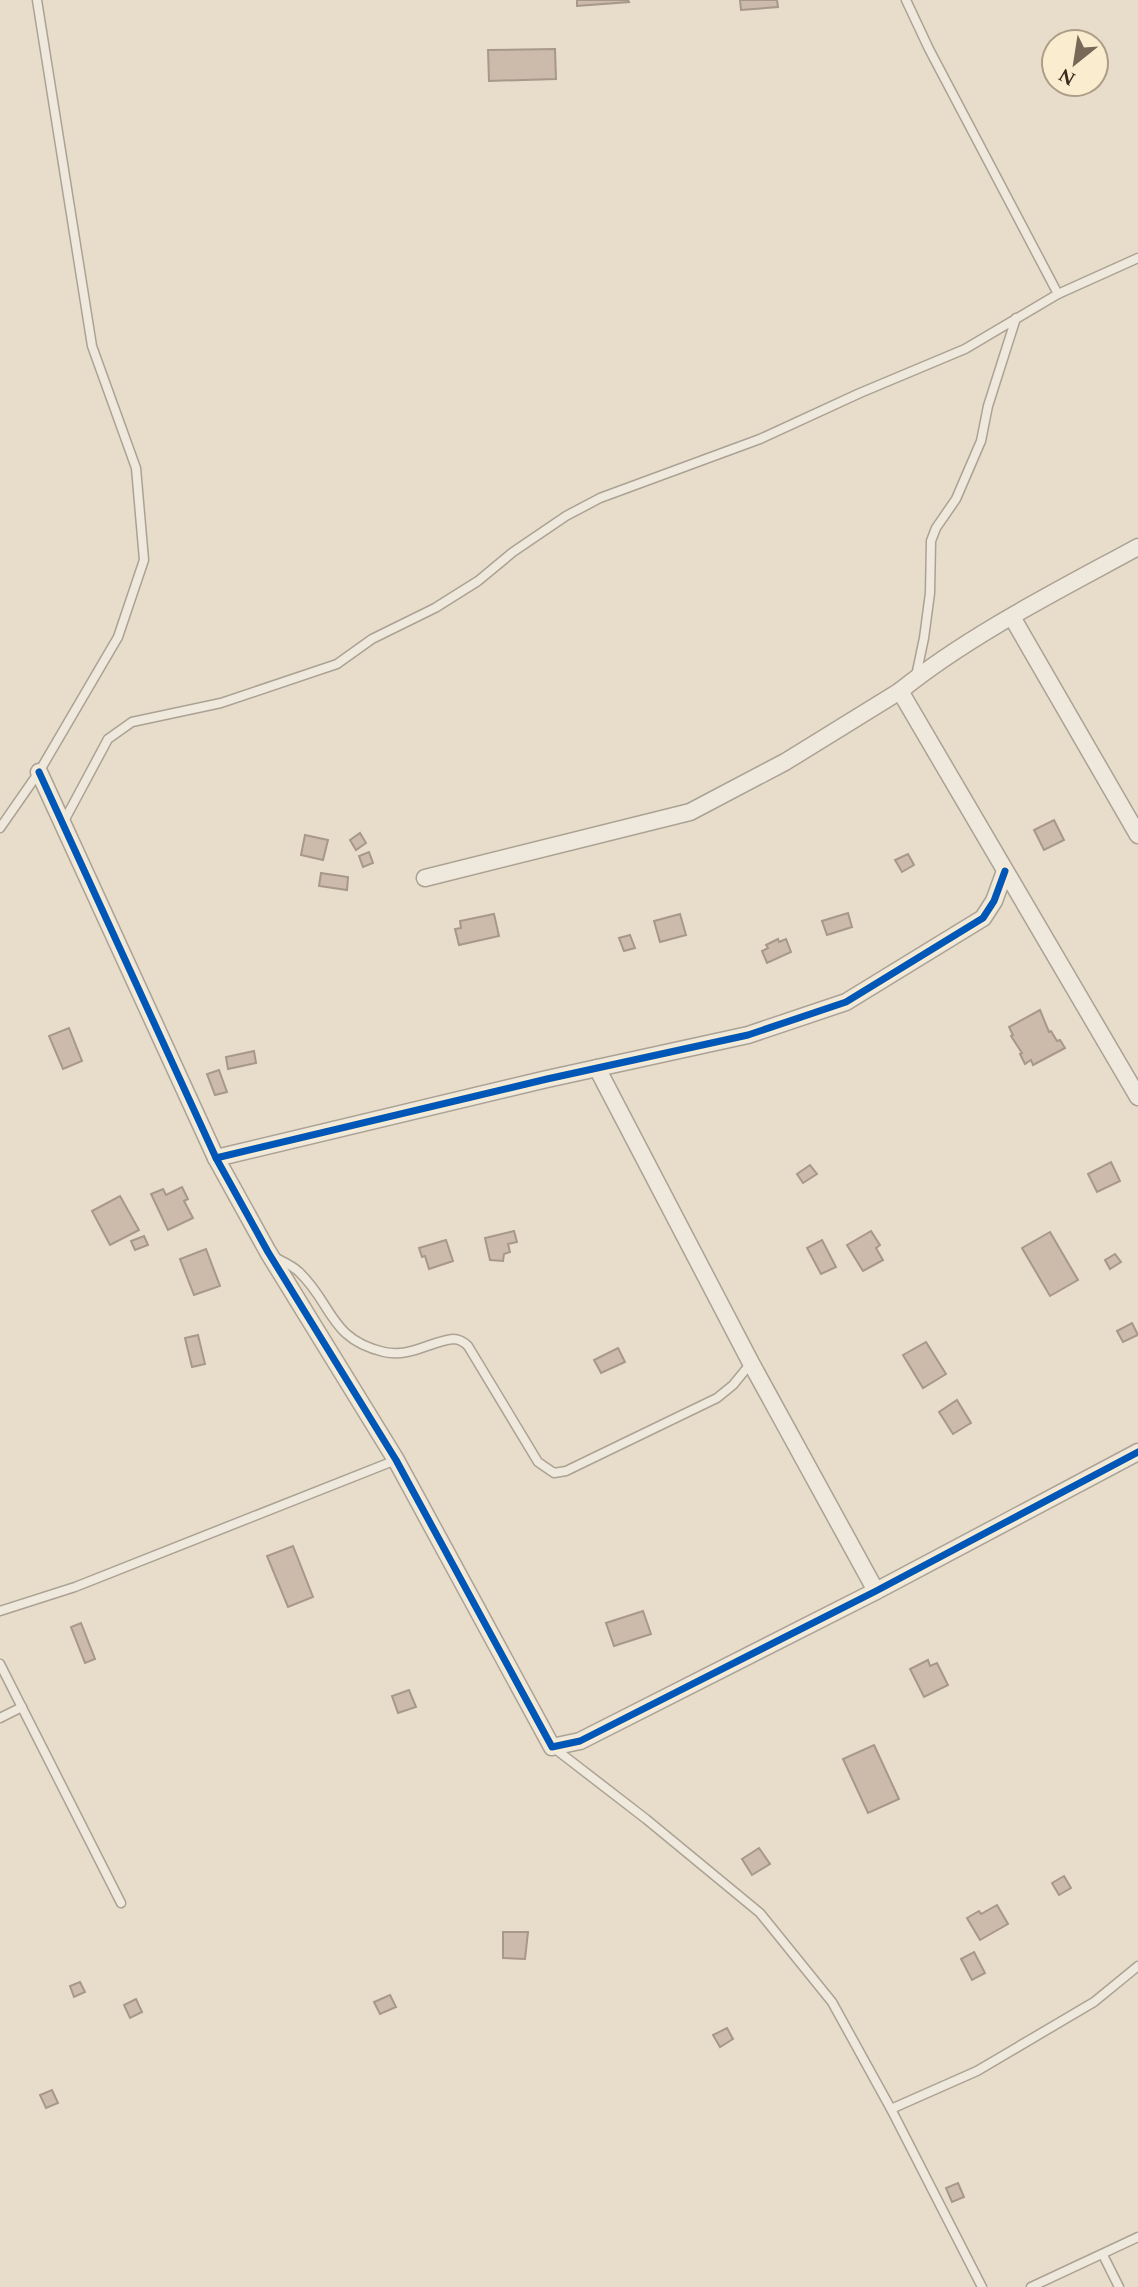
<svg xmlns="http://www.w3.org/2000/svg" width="1138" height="2287" font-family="Spectral,serif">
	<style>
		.building { fill: #ccbaaa; stroke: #a79889; stroke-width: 2 }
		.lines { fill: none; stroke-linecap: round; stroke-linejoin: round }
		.service-casing { stroke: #aca294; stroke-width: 11 }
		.minor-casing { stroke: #aca294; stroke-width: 19 }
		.service { stroke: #eee8dd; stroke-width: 8 }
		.minor { stroke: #eee8dd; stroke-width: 16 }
		.cycleway-casing { stroke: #f9eccf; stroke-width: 11 }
		.cycleway { stroke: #0057b8; stroke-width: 7 }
	</style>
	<rect width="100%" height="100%" fill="#e7ddca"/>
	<!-- building -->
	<g class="building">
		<path d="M 577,0 L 628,0 L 629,2 L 577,6 Z"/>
		<path d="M 740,0 L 777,0 L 778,7 L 741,10 Z"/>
		<path d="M 555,49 L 556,79 L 489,81 L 488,50 Z"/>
		<path d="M 1054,820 L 1064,840 L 1044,850 L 1034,830 Z"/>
		<path d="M 360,833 L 366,843 L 356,850 L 350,840 Z"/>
		<path d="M 305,835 L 328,840 L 323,860 L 301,855 Z"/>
		<path d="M 369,852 L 373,863 L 363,867 L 359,856 Z"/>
		<path d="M 908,854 L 914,865 L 902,872 L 895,860 Z"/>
		<path d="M 321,873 L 348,877 L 347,890 L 319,886 Z"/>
		<path d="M 848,913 L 852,927 L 827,935 L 822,921 Z"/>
		<path d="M 494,914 L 499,936 L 459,945 L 455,929 L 461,928 L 460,921 Z"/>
		<path d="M 680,914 L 686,935 L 660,942 L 654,921 Z"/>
		<path d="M 630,935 L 635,948 L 624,951 L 619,938 Z"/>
		<path d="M 778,939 L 779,942 L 786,939 L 791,952 L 767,963 L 762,951 L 768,948 L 766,945 Z"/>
		<path d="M 1040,1010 L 1049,1032 L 1051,1031 L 1057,1041 L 1060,1040 L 1065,1048 L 1033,1065 L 1031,1060 L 1025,1064 L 1020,1054 L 1022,1053 L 1011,1036 L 1013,1035 L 1009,1027 Z"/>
		<path d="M 69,1028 L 82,1061 L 63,1069 L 49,1036 Z"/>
		<path d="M 254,1051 L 256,1063 L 228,1069 L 226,1057 Z"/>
		<path d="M 219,1070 L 227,1092 L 215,1095 L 207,1074 Z"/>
		<path d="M 1111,1162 L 1120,1181 L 1097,1192 L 1088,1174 Z"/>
		<path d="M 810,1165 L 817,1174 L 803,1183 L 797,1174 Z"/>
		<path d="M 182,1187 L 188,1199 L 184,1201 L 193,1218 L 168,1230 L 151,1194 L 163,1189 L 166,1195 Z"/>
		<path d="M 120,1196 L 139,1230 L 110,1245 L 92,1211 Z"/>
		<path d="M 514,1231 L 517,1242 L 508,1244 L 510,1252 L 504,1254 L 503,1261 L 490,1260 L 485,1238 Z"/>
		<path d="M 871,1231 L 880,1245 L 876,1248 L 883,1260 L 863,1271 L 847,1245 Z"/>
		<path d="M 1050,1232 L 1078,1280 L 1050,1296 L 1022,1248 Z"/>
		<path d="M 144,1236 L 148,1245 L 135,1250 L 131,1241 Z"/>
		<path d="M 446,1240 L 453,1261 L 429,1269 L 425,1256 L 422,1257 L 419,1248 Z"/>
		<path d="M 822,1240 L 836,1267 L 821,1274 L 807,1248 Z"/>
		<path d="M 206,1249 L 220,1286 L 194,1295 L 180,1259 Z"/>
		<path d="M 1115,1254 L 1121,1262 L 1110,1269 L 1105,1260 Z"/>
		<path d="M 1132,1323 L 1138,1335 L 1123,1342 L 1117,1331 Z"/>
		<path d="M 198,1335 L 205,1364 L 192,1367 L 185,1338 Z"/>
		<path d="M 926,1342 L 946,1374 L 923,1388 L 903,1355 Z"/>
		<path d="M 618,1348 L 625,1362 L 601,1373 L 594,1360 Z"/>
		<path d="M 957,1400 L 971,1423 L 953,1434 L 939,1412 Z"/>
		<path d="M 293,1546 L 313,1597 L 288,1607 L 267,1556 Z"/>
		<path d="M 643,1611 L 651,1634 L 614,1646 L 606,1623 Z"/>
		<path d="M 81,1623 L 95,1659 L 85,1663 L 71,1627 Z"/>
		<path d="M 928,1660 L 930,1666 L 937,1663 L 948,1685 L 924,1697 L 910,1669 Z"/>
		<path d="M 409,1690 L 416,1707 L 398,1713 L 392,1696 Z"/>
		<path d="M 874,1745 L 899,1799 L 868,1813 L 843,1759 Z"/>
		<path d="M 759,1848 L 770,1864 L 752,1875 L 742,1859 Z"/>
		<path d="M 1064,1876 L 1071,1888 L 1059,1895 L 1052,1883 Z"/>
		<path d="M 997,1905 L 1008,1924 L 980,1940 L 967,1918 L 979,1911 L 981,1914 Z"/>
		<path d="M 503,1932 L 528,1932 L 525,1959 L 503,1958 Z"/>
		<path d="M 974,1952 L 985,1973 L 972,1980 L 961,1959 Z"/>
		<path d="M 80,1982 L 85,1992 L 74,1997 L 70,1986 Z"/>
		<path d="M 390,1995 L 396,2007 L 380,2014 L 374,2002 Z"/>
		<path d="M 136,1999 L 142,2012 L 130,2018 L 124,2005 Z"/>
		<path d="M 727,2028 L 733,2039 L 720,2047 L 713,2035 Z"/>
		<path d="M 52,2090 L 58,2103 L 46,2108 L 40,2095 Z"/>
		<path d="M 958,2183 L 964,2197 L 952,2202 L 946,2188 Z"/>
	</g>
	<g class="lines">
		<!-- service casing -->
		<g class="service-casing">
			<g id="service">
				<path d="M 906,0 L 929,49 L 1058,294"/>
				<path d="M 916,676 L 924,638 L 930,593 L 931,541 L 936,528 L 956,499 L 981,441 L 988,406 L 1016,318"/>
				<path d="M 63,823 L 108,739 L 132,722 L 221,703 L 337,664 L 372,639 L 435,608 L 478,581 L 513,552 L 566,516 L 600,498 L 760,439 L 860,393 L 965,349 L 1058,294 L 1138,258"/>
				<path d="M 0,828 L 39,772 L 118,637 L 144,560 L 136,468 L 92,346 L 37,0"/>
				<path d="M 276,1258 C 284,1262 293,1266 299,1272 C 333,1304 329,1339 384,1352 C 410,1358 431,1341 453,1339 C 459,1339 464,1342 468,1346 L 538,1462 L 554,1473 L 566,1471 L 717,1398 L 733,1385 L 751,1363"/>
				<path d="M 0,1611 L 75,1587 L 396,1460"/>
				<path d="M 0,1664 L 121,1903"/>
				<path d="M 0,1718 L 22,1707"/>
				<path d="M 554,1748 L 646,1819 L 760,1913 L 832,2002 L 891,2109 L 982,2287"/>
				<path d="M 891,2109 L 977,2071 L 1094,2002 L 1138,1966"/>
				<path d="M 1103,2255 L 1119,2287"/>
				<path d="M 1031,2287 L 1138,2237"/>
			</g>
		</g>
		<!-- minor casing -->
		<g class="minor-casing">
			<g id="minor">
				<path d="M 1012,617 L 1138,835"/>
				<path d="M 900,691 L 1138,1097"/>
				<path d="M 39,772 L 216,1158 L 268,1252 L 396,1460 L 552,1747 L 580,1741 L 876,1591 L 1138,1452"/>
				<path d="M 425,878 L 690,812 L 785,762 L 900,691 C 969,635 1059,590 1138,547"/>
				<path d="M 597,1068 L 751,1363 L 876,1591"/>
				<path d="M 216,1158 L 547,1079 L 748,1035 L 846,1002 L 983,918 L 994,901 L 1005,871"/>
			</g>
		</g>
		<!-- service -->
		<use href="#service" class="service"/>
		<!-- minor -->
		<use href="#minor" class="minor"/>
		<!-- cycleway casing -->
		<g class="cycleway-casing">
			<g id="cycleway">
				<path d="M 39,772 L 216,1158 L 268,1252 L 396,1460 L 552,1747 L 580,1741 L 876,1591 L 1138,1452"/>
				<path d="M 216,1158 L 547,1079 L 748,1035 L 846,1002 L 983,918 L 994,901 L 1005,871"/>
			</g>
		</g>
		<!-- cycleway -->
		<use href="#cycleway" class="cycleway"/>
	</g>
	<!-- north arrow -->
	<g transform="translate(1075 63) rotate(210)"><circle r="33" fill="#f9eccf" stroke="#ad9e87" stroke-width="2"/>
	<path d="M0-5L12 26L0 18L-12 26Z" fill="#776858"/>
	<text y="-10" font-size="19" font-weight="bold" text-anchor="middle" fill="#3b291b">N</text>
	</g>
</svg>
